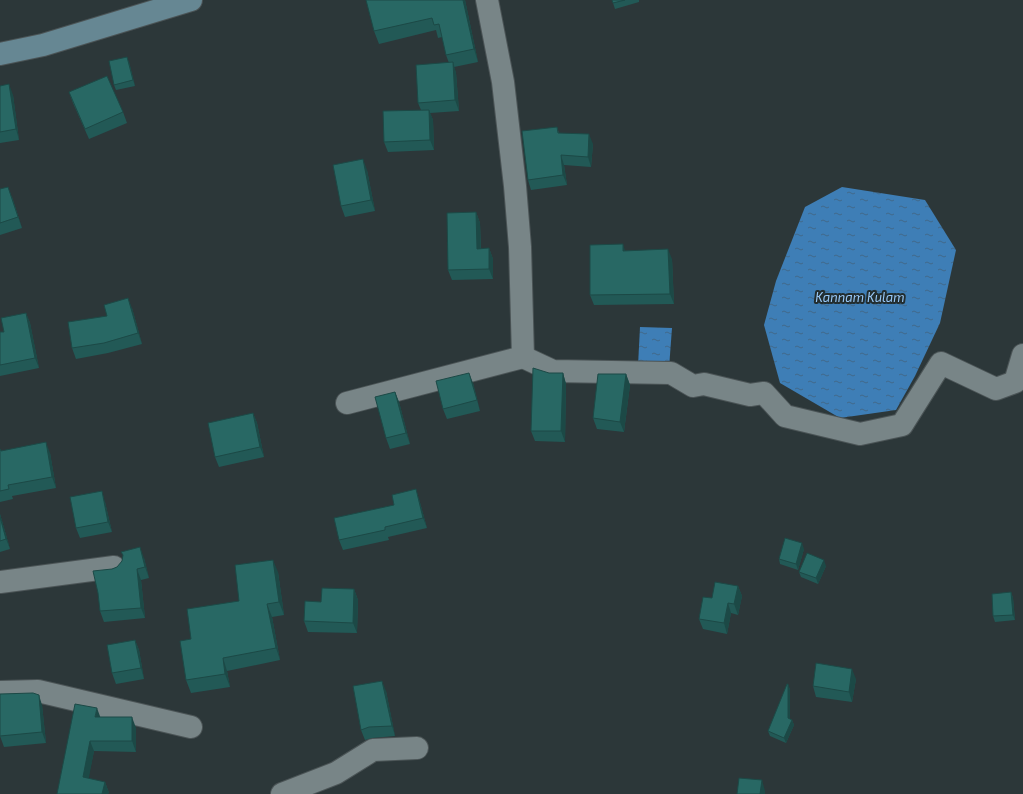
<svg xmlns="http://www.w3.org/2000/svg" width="1023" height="794" font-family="'Exo 2',sans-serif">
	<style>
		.water { fill: url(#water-ripples) }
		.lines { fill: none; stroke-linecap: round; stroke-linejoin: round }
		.street-casing { stroke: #4b5456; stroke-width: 24 }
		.secondary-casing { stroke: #4b5456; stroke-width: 24 }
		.street { stroke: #788587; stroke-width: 22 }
		.secondary { stroke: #668793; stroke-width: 22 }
		.wall { fill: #225956 }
		.shaded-wall { fill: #1c4946 }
		.building { fill: #286864; stroke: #1c4946 }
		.labels { text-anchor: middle; stroke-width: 4; stroke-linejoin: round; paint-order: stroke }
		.water-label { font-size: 13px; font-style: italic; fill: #98c8f7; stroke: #222d2f }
	</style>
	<defs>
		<pattern id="water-ripples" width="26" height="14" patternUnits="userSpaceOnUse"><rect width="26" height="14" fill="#3e7eb6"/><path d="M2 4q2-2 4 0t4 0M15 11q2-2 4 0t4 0" fill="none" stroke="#41688a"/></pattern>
	</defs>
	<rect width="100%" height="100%" fill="#2c3739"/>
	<!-- water -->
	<g class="water">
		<path d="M 842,187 L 925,200 L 956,250 L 940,323 L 915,376 L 896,410 L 840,418 L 780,383 L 764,325 L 776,281 L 805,207 Z"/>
		<path d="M 640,327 L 672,328 L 669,368 L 638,366 Z"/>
	</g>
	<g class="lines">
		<!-- street casing -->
		<g class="street-casing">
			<g id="street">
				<path d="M 523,357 L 553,371 L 671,373 L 693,386 L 704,384 L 750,395 L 764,393 L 785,416 L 860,434 L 902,425 L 941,363 L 996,389 L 1015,382 L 1023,355"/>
				<path d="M 347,403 L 523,357 L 520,247 L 515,186 L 503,82 L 487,0"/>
				<path d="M 0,582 L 114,567"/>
				<path d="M 0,692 L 38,691 L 191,727"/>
				<path d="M 282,794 L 336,773 L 373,750 L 417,748"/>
			</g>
		</g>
		<!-- secondary casing -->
		<g class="secondary-casing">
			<path id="secondary" d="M 0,54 L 43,45 L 191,0"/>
		</g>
		<!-- street -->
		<use href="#street" class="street"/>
		<!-- secondary -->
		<use href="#secondary" class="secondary"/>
	</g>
	<!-- wall -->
	<g class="wall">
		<path d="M 465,0 L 478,62 L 454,67 L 456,73 L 459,111 L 430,113 L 433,120 L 434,150 L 388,152 L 384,142 L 421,110 L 418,103 L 449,63 L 446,55 L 442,37 L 438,38 L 436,30 L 379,44 L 374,31 Z"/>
		<path d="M 612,0 L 639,0 L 639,2 L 615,9 Z"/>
		<path d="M 129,62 L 135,86 L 116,90 L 114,85 Z"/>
		<path d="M 0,86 L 13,95 L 19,140 L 0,143 Z"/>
		<path d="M 69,92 L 123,112 L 127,123 L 89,139 L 73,103 Z"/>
		<path d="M 557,127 L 559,133 L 593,144 L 591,167 L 564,165 L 567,185 L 531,190 L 528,180 Z"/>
		<path d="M 367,170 L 375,211 L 345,217 L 341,206 Z"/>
		<path d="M 0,189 L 12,197 L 22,228 L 0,235 Z"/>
		<path d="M 476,212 L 480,223 L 481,249 L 489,248 L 493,259 L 493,279 L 452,280 L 448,270 Z"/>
		<path d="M 625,251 L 672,259 L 674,304 L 594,305 L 590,295 Z"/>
		<path d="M 132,308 L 142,344 L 108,353 L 76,359 L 72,348 L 107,316 Z"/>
		<path d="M 26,313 L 30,323 L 39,368 L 0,376 L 0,332 L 4,332 Z"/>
		<path d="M 549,373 L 563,373 L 566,384 L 565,442 L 535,441 L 531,431 Z"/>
		<path d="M 626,374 L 630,385 L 624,432 L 597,429 L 593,418 Z"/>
		<path d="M 473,383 L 480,411 L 447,419 L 443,409 Z"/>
		<path d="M 395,392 L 399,402 L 410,444 L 390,449 L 386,438 Z"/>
		<path d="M 253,413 L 257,423 L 264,457 L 219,467 L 215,457 Z"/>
		<path d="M 0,449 L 1,451 L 50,453 L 56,488 L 12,496 L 13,499 L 0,502 Z"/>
		<path d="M 419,499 L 427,528 L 388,537 L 389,540 L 343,550 L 339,540 Z"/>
		<path d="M 105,502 L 112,532 L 80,538 L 76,528 Z"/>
		<path d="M 0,514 L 10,549 L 0,552 Z"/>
		<path d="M 804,549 L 798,570 L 780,564 L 779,559 Z"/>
		<path d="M 144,558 L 149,578 L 141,580 L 145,618 L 104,622 L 100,611 L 98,593 L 112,569 Z"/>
		<path d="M 826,566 L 818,584 L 801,577 L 799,572 Z"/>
		<path d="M 278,572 L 284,615 L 272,617 L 280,660 L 227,671 L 230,687 L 191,693 L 186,680 L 191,639 L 239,601 Z"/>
		<path d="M 738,586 L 742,596 L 738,615 L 731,613 L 727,634 L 703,629 L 699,619 L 712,598 Z"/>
		<path d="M 354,589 L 358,600 L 357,633 L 308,632 L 304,621 L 321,602 Z"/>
		<path d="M 1011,592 L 1013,598 L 1015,620 L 995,622 L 993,616 Z"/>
		<path d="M 135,640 L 139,650 L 144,679 L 116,684 L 112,673 Z"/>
		<path d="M 856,679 L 852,702 L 816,697 L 813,686 Z"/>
		<path d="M 788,684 L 790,690 L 790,719 L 792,720 L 794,725 L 786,743 L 770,736 L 768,731 Z"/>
		<path d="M 386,691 L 395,736 L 372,738 L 365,740 L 361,730 Z"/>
		<path d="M 42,705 L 46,743 L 4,747 L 0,736 Z"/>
		<path d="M 100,717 L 136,728 L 136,752 L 94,751 L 88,779 L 105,782 L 109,793 L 57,794 Z"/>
	</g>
	<!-- shaded-wall -->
	<g class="shaded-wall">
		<path d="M 463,0 L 465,0 L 478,62 L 474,49 Z"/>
		<path d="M 127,57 L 129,62 L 135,86 L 133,80 Z"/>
		<path d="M 453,62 L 456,73 L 459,111 L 455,100 Z"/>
		<path d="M 9,84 L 13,95 L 19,140 L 16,129 Z"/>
		<path d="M 429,110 L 433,120 L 434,150 L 430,140 Z"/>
		<path d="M 589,134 L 593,144 L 591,167 L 588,157 Z"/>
		<path d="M 561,155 L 564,165 L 567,185 L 563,175 Z"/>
		<path d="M 363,159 L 367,170 L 375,211 L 371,200 Z"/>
		<path d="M 8,187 L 12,197 L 22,228 L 18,217 Z"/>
		<path d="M 476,212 L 480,223 L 481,259 L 477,249 Z"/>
		<path d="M 623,244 L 626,254 L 623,251 Z"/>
		<path d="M 489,248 L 493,259 L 493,279 L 489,269 Z"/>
		<path d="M 668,249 L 672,259 L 674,304 L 670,294 Z"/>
		<path d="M 128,298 L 132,308 L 142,344 L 138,333 Z"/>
		<path d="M 26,313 L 30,323 L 39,368 L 35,358 Z"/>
		<path d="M 469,373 L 473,383 L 480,411 L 477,400 Z"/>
		<path d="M 563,373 L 566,384 L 565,442 L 561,431 Z"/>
		<path d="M 626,374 L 630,385 L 624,432 L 620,422 Z"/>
		<path d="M 395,392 L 399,402 L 410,444 L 406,433 Z"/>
		<path d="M 253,413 L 257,423 L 264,457 L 260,447 Z"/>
		<path d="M 46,442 L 50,453 L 56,488 L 52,477 Z"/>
		<path d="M 416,489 L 419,499 L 427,528 L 423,518 Z"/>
		<path d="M 102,491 L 105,502 L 112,532 L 108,522 Z"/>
		<path d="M 0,514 L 10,549 L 6,539 L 0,517 Z"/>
		<path d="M 802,543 L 804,549 L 798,570 L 796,564 Z"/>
		<path d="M 140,547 L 144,558 L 149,578 L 145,567 Z"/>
		<path d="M 273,560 L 278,572 L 284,615 L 279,602 Z"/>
		<path d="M 824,560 L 826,566 L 818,584 L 816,578 Z"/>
		<path d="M 137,569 L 141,580 L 145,618 L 141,608 Z"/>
		<path d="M 738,586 L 742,596 L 738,615 L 734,604 Z"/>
		<path d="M 354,589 L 358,600 L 357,633 L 353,623 Z"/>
		<path d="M 1011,592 L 1013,598 L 1015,620 L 1013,615 Z"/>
		<path d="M 728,603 L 731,613 L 727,634 L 724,623 Z"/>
		<path d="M 267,604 L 272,617 L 280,660 L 276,648 Z"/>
		<path d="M 135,640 L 139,650 L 144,679 L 141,668 Z"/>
		<path d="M 223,658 L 227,671 L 230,687 L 225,674 Z"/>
		<path d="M 852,669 L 856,679 L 852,702 L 849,692 Z"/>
		<path d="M 382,681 L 386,691 L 395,736 L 392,726 Z"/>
		<path d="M 788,684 L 790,690 L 790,724 L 788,718 Z"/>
		<path d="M 39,695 L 42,705 L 46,743 L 42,732 Z"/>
		<path d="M 97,708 L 101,719 L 95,717 Z"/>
		<path d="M 132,717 L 136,728 L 136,752 L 132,741 Z"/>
		<path d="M 792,720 L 794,725 L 786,743 L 784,738 Z"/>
		<path d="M 90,741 L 94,751 L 87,788 L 83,777 Z"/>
		<path d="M 762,780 L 765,791 L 765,794 L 760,794 Z"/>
		<path d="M 105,782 L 109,793 L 108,794 L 102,794 Z"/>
	</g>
	<!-- building -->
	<g class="building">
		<path d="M 366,0 L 463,0 L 474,49 L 446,55 L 439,24 L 434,25 L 432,18 L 374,31 Z"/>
		<path d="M 612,0 L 625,0 L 613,3 Z"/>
		<path d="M 127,57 L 133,80 L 114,85 L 109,61 Z"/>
		<path d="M 453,62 L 455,100 L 418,103 L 416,65 Z"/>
		<path d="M 107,76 L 123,112 L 85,129 L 69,92 Z"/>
		<path d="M 9,84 L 16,129 L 0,132 L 0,86 Z"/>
		<path d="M 429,110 L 430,140 L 384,142 L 383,111 Z"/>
		<path d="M 557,127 L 558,133 L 589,134 L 588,157 L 561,155 L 563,175 L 528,180 L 522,131 Z"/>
		<path d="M 363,159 L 371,200 L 341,206 L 333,165 Z"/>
		<path d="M 8,187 L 18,217 L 0,223 L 0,189 Z"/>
		<path d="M 476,212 L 477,249 L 489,248 L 489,269 L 448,270 L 447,213 Z"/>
		<path d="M 623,244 L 623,251 L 668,249 L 670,294 L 590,295 L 590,245 Z"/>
		<path d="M 128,298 L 138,333 L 104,343 L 72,348 L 68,322 L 107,316 L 104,305 Z"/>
		<path d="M 26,313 L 35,358 L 0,365 L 0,332 L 4,332 L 1,318 Z"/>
		<path d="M 533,368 L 549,373 L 563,373 L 561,431 L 531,431 Z"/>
		<path d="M 469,373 L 477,400 L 443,409 L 436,381 Z"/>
		<path d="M 598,374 L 626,374 L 620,422 L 593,418 Z"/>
		<path d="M 395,392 L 406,433 L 386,438 L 375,397 Z"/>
		<path d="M 253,413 L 260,447 L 215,457 L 208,423 Z"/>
		<path d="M 46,442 L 52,477 L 8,485 L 9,489 L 0,491 L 0,449 L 1,451 Z"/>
		<path d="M 416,489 L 423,518 L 385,527 L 385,530 L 339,540 L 334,518 L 394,505 L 392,495 Z"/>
		<path d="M 102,491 L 108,522 L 76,528 L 70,497 Z"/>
		<path d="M 0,517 L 6,539 L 0,541 Z"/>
		<path d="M 785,538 L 802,543 L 796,564 L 779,559 Z"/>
		<path d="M 140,547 L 145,567 L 137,569 L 141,608 L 100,611 L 98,593 L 93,571 L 112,569 L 117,567 L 122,561 L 123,555 L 121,552 Z"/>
		<path d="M 807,553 L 824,560 L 816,578 L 799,572 Z"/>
		<path d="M 273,560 L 279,602 L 267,604 L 276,648 L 223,658 L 225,674 L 186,680 L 180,641 L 191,639 L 187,609 L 239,601 L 235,565 Z"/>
		<path d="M 715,582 L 738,586 L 734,604 L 728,603 L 724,623 L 699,619 L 703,597 L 712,598 Z"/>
		<path d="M 322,588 L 354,589 L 353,623 L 304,621 L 305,601 L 321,602 Z"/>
		<path d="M 1011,592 L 1013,615 L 993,616 L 992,594 Z"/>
		<path d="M 135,640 L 141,668 L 112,673 L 107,645 Z"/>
		<path d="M 816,663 L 852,669 L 849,692 L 813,686 Z"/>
		<path d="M 382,681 L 392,726 L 369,727 L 361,730 L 353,686 Z"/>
		<path d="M 787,684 L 788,684 L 788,718 L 792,720 L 784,738 L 768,731 Z"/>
		<path d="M 33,693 L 39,695 L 42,732 L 0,736 L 0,694 Z"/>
		<path d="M 75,704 L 97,708 L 95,717 L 132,717 L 132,741 L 90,741 L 83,777 L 105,782 L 102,794 L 57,794 Z"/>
		<path d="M 739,778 L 762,780 L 760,794 L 737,794 Z"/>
	</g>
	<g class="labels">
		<!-- water labels -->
		<g class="water-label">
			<text x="860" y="302">Kannam Kulam</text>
		</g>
	</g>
</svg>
